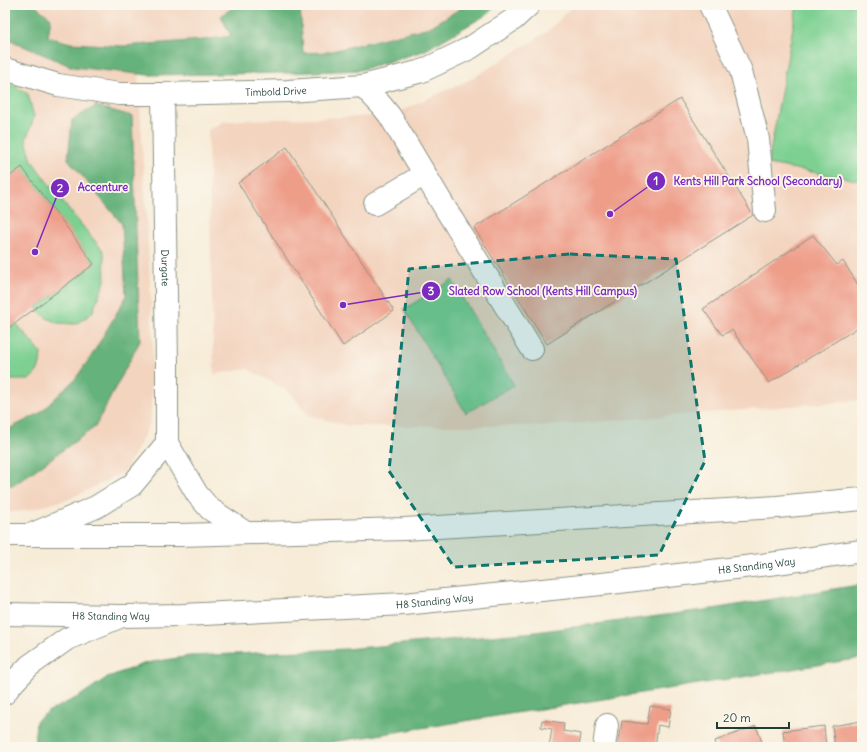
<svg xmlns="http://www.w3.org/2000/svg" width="867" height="752" font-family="Delius,sans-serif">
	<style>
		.built { fill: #f3d4bf }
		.green { fill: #7dd092; stroke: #4e8663 }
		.forest { fill: #66b27c; stroke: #427858 }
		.building { fill: #ee9d89 }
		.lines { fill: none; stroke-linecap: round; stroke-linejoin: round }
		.minor-casing { stroke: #8b9486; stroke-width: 24 }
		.highway-casing { stroke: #8b9486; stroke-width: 24 }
		.minor { stroke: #fff; stroke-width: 22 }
		.highway { stroke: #fff; stroke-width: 22 }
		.marked { fill: #0f766e; fill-opacity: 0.2; stroke: #0f766e; stroke-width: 3; stroke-dasharray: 8 5; stroke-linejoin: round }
		.labels { text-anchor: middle; stroke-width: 3.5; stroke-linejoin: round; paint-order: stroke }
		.street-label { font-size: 10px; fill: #1f3d34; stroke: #fbf7ec }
		.leader { fill: none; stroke: #7b2cbf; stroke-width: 1.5 }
		.callout-dot { fill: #7b2cbf; stroke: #fbf7ec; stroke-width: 1.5 }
		.mark-label { font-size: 12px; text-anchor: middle; font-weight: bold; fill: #fff }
		.callout-label { font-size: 11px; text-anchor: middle; font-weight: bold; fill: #7b2cbf; stroke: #fbf7ec; stroke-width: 3.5; stroke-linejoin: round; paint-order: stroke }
	</style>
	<rect width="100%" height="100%" fill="#fbf7ec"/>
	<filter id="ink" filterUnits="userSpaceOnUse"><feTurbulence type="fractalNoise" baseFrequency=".025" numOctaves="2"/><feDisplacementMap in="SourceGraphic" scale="8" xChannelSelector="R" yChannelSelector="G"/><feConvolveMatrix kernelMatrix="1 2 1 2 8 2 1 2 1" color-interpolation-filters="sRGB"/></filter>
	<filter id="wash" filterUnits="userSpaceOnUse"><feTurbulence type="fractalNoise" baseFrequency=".012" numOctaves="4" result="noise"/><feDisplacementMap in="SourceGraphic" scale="16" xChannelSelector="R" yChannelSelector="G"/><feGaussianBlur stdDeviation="0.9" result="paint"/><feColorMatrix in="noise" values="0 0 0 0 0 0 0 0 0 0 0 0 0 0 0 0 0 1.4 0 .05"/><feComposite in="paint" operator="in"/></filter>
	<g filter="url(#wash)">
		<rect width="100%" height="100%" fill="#f7ecd8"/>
		<!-- built -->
		<g class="built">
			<path d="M 5,5 L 485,5 L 403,46 L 138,72 L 153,333 L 151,421 L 125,472 L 69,499 L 24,511 L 5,513 Z"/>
			<path d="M 574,5 L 862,5 L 862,400 L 546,426 L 349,426 L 308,415 L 290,392 L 248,369 L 214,374 L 208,130 L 223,122 L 243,120 L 390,116 L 473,78 L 548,31 Z"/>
		</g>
		<!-- green -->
		<g class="green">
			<path d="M 797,5 L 862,5 L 862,181 L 768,164 Z"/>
			<path d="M 5,80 L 28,94 L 34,117 L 26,140 L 32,161 L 56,194 L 104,252 L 105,281 L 92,313 L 76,324 L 57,323 L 45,317 L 36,308 L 94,264 L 22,168 L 5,180 Z"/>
			<path d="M 452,280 L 514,385 L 466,413 L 404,309 Z"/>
			<path d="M 16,323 L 41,353 L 40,364 L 37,372 L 29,380 L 10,380 L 5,379 L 5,331 Z"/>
		</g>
		<!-- forest -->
		<g class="forest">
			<path d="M 5,5 L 34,5 L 51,18 L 48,37 L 71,43 L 123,46 L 203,40 L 231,36 L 221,16 L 236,5 L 300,5 L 303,53 L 328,52 L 430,27 L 466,5 L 497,5 L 486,15 L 424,51 L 360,70 L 287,73 L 148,75 L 73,67 L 23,46 L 5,37 Z"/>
			<path d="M 96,106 L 132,116 L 140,341 L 95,427 L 14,485 L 5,485 L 5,431 L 40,413 L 76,378 L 92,355 L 126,297 L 122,224 L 68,159 L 72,120 Z"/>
			<path d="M 862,585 L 862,658 L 314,745 L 205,743 L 196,747 L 34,747 L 36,721 L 49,711 L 78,697 L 108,677 L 146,663 L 190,656 L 346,649 L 535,632 L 712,609 L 852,586 Z"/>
		</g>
		<g id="blocks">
			<!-- building -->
			<g class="building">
				<path d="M 680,99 L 753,215 L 547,344 L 474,228 Z"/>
				<path d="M 287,147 L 394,311 L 343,346 L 238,183 Z"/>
				<path d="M 22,167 L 94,264 L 5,331 L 5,180 Z"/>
				<path d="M 813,235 L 837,265 L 843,261 L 862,291 L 862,325 L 769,383 L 732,330 L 722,335 L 703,309 Z"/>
				<path d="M 650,706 L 671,709 L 668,727 L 658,725 L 655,747 L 618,747 L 622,721 L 647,724 Z"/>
				<path d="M 542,720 L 564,723 L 563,731 L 581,734 L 579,747 L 549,747 L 552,729 L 541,727 Z"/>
				<path d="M 862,721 L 862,746 L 835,747 L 832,726 Z"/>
				<path d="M 756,726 L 764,747 L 717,747 L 715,741 Z"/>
				<path d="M 824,726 L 826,747 L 785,747 L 783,731 Z"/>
			</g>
		</g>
	</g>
	<g filter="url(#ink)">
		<use href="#blocks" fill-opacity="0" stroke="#8b9486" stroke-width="1"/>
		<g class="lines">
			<!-- minor casing -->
			<g class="minor-casing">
				<g id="minor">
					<path d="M 710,5 L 741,71 L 758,139 L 765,211"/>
					<path id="s1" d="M 5,69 L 58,85 L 119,94 L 163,94 L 288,91 L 363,86 L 422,71 L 470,48 L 514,19 L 529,5"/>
					<path d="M 363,86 L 382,106 L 390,116 L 445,208 L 532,349"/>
					<path id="s2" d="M 163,94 L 167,363 L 167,443 L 197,494 L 210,509 L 246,533"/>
					<path d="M 375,204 L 425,174"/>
					<path d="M 30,535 L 96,507 L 132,485 L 167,443"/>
					<path d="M 5,693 L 10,686 L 29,666 L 67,639 L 122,616"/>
					<path d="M 604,747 L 607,725"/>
				</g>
			</g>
			<!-- highway casing -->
			<g class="highway-casing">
				<g id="highway">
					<path d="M 5,535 L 179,535 L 404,529 L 777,507 L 862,499"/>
					<path id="s3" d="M 5,614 L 122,616 L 183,615 L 404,604 L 611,583 L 777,563 L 862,551"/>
				</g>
			</g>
			<!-- minor -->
			<use href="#minor" class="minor"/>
			<!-- highway -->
			<use href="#highway" class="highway"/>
		</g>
	</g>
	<!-- marked area -->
	<path class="marked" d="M 570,254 L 676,259 L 705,461 L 659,555 L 454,567 L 389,471 L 409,269 Z"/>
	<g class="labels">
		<!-- street labels -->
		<g class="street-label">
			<text dy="4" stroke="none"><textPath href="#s1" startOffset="274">Timbold Drive</textPath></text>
			<text dy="4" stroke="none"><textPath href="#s2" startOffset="174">Durgate</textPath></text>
			<text dy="4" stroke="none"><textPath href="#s3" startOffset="754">H8 Standing Way</textPath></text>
			<text dy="4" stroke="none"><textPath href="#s3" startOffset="430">H8 Standing Way</textPath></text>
			<text dy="4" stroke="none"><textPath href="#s3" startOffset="106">H8 Standing Way</textPath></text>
		</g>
	</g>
	<!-- callouts -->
	<path class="leader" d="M610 214L656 181M35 252L60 188M343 305L431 291"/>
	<g class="callout-dot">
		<circle cx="610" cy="214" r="4"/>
		<circle cx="35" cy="252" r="4"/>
		<circle cx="343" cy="305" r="4"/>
		<circle cx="656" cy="181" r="10"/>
		<circle cx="60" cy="188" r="10"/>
		<circle cx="431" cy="291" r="10"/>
	</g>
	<g class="mark-label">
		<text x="656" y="185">1</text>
		<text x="60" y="192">2</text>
		<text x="431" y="295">3</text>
	</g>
	<g class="callout-label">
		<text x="758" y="185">Kents Hill Park School (Secondary)</text>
		<text x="103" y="191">Accenture</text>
		<text x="543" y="295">Slated Row School (Kents Hill Campus)</text>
	</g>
	<!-- margin -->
	<rect width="867" height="752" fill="none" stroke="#fbf7ec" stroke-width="20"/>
	<!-- scale -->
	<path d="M717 722v6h72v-6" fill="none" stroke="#1f3d34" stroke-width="2"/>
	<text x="723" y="722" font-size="12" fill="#1f3d34" stroke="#fbf7ec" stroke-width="3" paint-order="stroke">20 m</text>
</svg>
